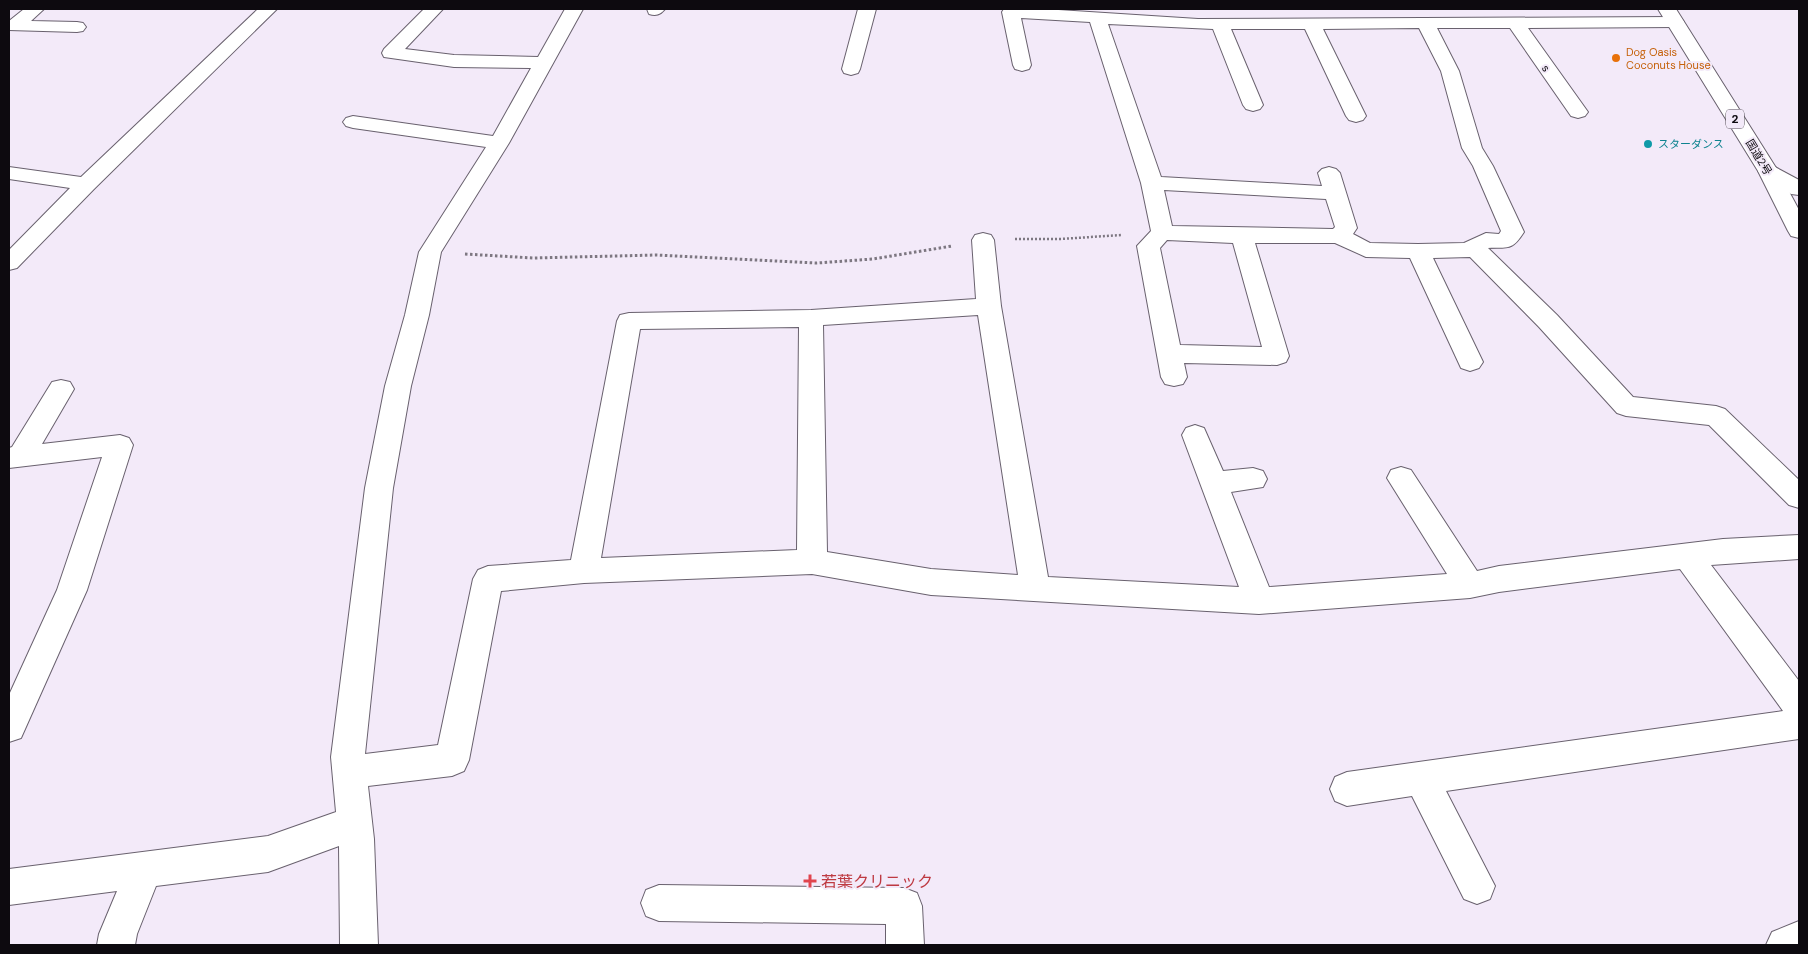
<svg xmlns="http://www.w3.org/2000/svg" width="1808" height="954" viewBox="0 0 1808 954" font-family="'DM Sans','Noto Sans JP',sans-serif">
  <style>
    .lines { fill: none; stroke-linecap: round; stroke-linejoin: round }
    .minor-casing { stroke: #69616e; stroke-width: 2 }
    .highway-casing { stroke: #69616e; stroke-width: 2 }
    .path-far1 { stroke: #7d7781; stroke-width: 2.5; stroke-dasharray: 2 2; stroke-linecap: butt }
    .path { stroke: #7d7781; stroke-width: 3; stroke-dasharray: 2.5 2.5; stroke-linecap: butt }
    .minor { fill: #fff; fill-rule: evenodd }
    .highway { fill: #fff; fill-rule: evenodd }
    .food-dot { fill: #e8710a; stroke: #f3eaf9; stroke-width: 2 }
    .culture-dot { fill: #0f9aa8; stroke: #f3eaf9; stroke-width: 2 }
    .health-dot { fill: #e0444e; stroke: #f3eaf9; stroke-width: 2 }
    .labels { text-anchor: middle; stroke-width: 4; stroke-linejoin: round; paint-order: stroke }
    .far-food-label { font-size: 11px; fill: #c56008; stroke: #f3eaf9; text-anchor: start }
    .far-street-label { font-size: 11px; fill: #0d0a0f; stroke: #f3eaf9 }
    .far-culture-label { font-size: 11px; fill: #0d838f; stroke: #f3eaf9; text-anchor: start }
    .shield { fill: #f3eaf9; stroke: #524d55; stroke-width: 1 }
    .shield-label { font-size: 12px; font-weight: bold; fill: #0d0a0f }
    .near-health-label { font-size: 16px; fill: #be3a42; stroke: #f3eaf9; text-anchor: start }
  </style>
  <rect width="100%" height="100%" fill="#f3eaf9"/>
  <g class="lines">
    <defs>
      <path id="minor" d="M24 9H44L31 21 77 22 83 23 86 27 83 31 77 32 9 30V21Z
        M258 9H277L94 189 17 268 9 270V250L70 188 9 179V167L81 177Z
        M424 9H443L405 49 454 55 538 57 565 9H583L509 143 441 252 429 315 411 386 393 488 365 754 438 745 473 579 478 570 488 566 571 560 617 321 620 315 629 313 811 310 976 299 972 240 975 235 983 233 991 235 994 240 1001 306 1048 577 1239 587 1182 435 1186 428 1195 425 1204 428 1223 471 1253 468 1263 471 1267 479 1263 487 1231 492 1269 587 1447 574 1387 478 1391 470 1401 467 1411 470 1477 571 1499 566 1723 539 1799 535V559L1711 565 1799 681V739L1446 791 1495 886 1490 899 1477 904 1464 899 1412 796 1347 806 1335 801 1330 789 1335 777 1347 772 1783 711 1680 569 1499 592 1470 598 1259 614 931 595 812 574 584 583 501 591 469 760 464 771 452 776 368 786 374 839 378 945H340L339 846 268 872 156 886 137 934 135 945H97L99 934 117 891 9 905V869L268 836 336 812 331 757 365 488 385 386 405 315 419 252 486 147 353 128 346 126 343 122 346 118 353 116 493 136 531 68 454 67 384 57 382 53 384 49ZM978 315 1018 575 931 569 827 552 823 325ZM799 327 797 550 601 558 640 329Z
        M647 9H665C660 15 656 16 649 14Z
        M858 9H876L860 69 858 73 851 75 844 73 842 69Z
        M1004 9H1043L1198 19 1675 17 1681 18 1684 22 1681 26 1675 27 1528 28 1588 112 1585 116 1578 118 1571 116 1510 28H1437L1459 71 1482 148 1493 166 1524 232C1512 251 1508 247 1488 248L1557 315 1633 397 1716 406 1725 409 1799 480V508L1789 505 1709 425 1626 416 1617 413 1539 327 1470 257 1433 258 1483 362 1479 368 1470 371 1461 368 1410 258 1366 257 1335 243H1255L1289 356 1286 362 1277 365 1184 363 1187 377 1183 384 1174 386 1165 384 1161 377 1137 246 1151 231 1141 183 1090 22 1021 18 1031 65 1029 69 1022 71 1015 69 1013 65 1002 12ZM1108 24 1213 29 1243 105 1246 109 1253 111 1260 109 1263 105 1231 29H1305L1346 116 1349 120 1356 122 1363 120 1366 116 1323 29 1419 28 1441 71 1462 148 1473 166 1501 231 1499 234 1486 233 1464 243 1418 244 1370 243 1353 234 1357 228 1340 173 1336 169 1329 167 1322 169 1318 173 1322 186 1161 177ZM1164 190 1326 199 1335 227 1333 229 1172 226ZM1167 240 1233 243 1262 347 1180 345 1160 248Z
        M1768 165 1775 167 1799 180V195L1791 194 1761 175 1758 171 1761 167Z
        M61 380 70 382 74 389 42 444 120 435 129 438 133 445 87 590 21 738 9 742V695L57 590 102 457 9 468V448L12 447 52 382Z
        M659 885 904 888 917 893 922 906 924 945H886V924L659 921 646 916 641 903 646 890Z
        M1799 921V945H1766L1772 932Z"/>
      <path id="highway" d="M1658 9H1676L1778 171 1799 210V238L1791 236 1788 231 1758 171Z"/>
    </defs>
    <use href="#minor" class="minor-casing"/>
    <use href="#highway" class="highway-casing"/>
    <path class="path-far1" d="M1015 239H1061L1121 235"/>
    <path class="path" d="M465 254 533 258 657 255 817 263 873 259 952 246"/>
    <use href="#minor" class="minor"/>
    <use href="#highway" class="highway"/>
  </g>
  <circle class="food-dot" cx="1616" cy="58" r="5"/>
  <circle class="culture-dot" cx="1648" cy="144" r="5"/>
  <path class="health-dot" d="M807.5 873.5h5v5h5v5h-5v5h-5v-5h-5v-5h5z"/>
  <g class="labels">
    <g class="far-food-label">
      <text x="1626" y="56">Dog Oasis<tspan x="1626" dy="13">Coconuts House</tspan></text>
    </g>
    <g class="far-street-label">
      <text transform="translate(1546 68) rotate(55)" y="4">s</text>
      <text transform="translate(1759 157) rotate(59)" y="4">国道2号</text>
    </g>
    <g class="far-culture-label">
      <text x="1658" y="148">スターダンス</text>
    </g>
    <rect class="shield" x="1726" y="109.5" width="18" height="19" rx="4"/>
    <g class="shield-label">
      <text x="1735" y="123">2</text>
    </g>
    <g class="near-health-label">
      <text x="821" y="887">若葉クリニック</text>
    </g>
  </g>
  <rect width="1808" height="954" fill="none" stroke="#0d0a0f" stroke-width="20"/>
</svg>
